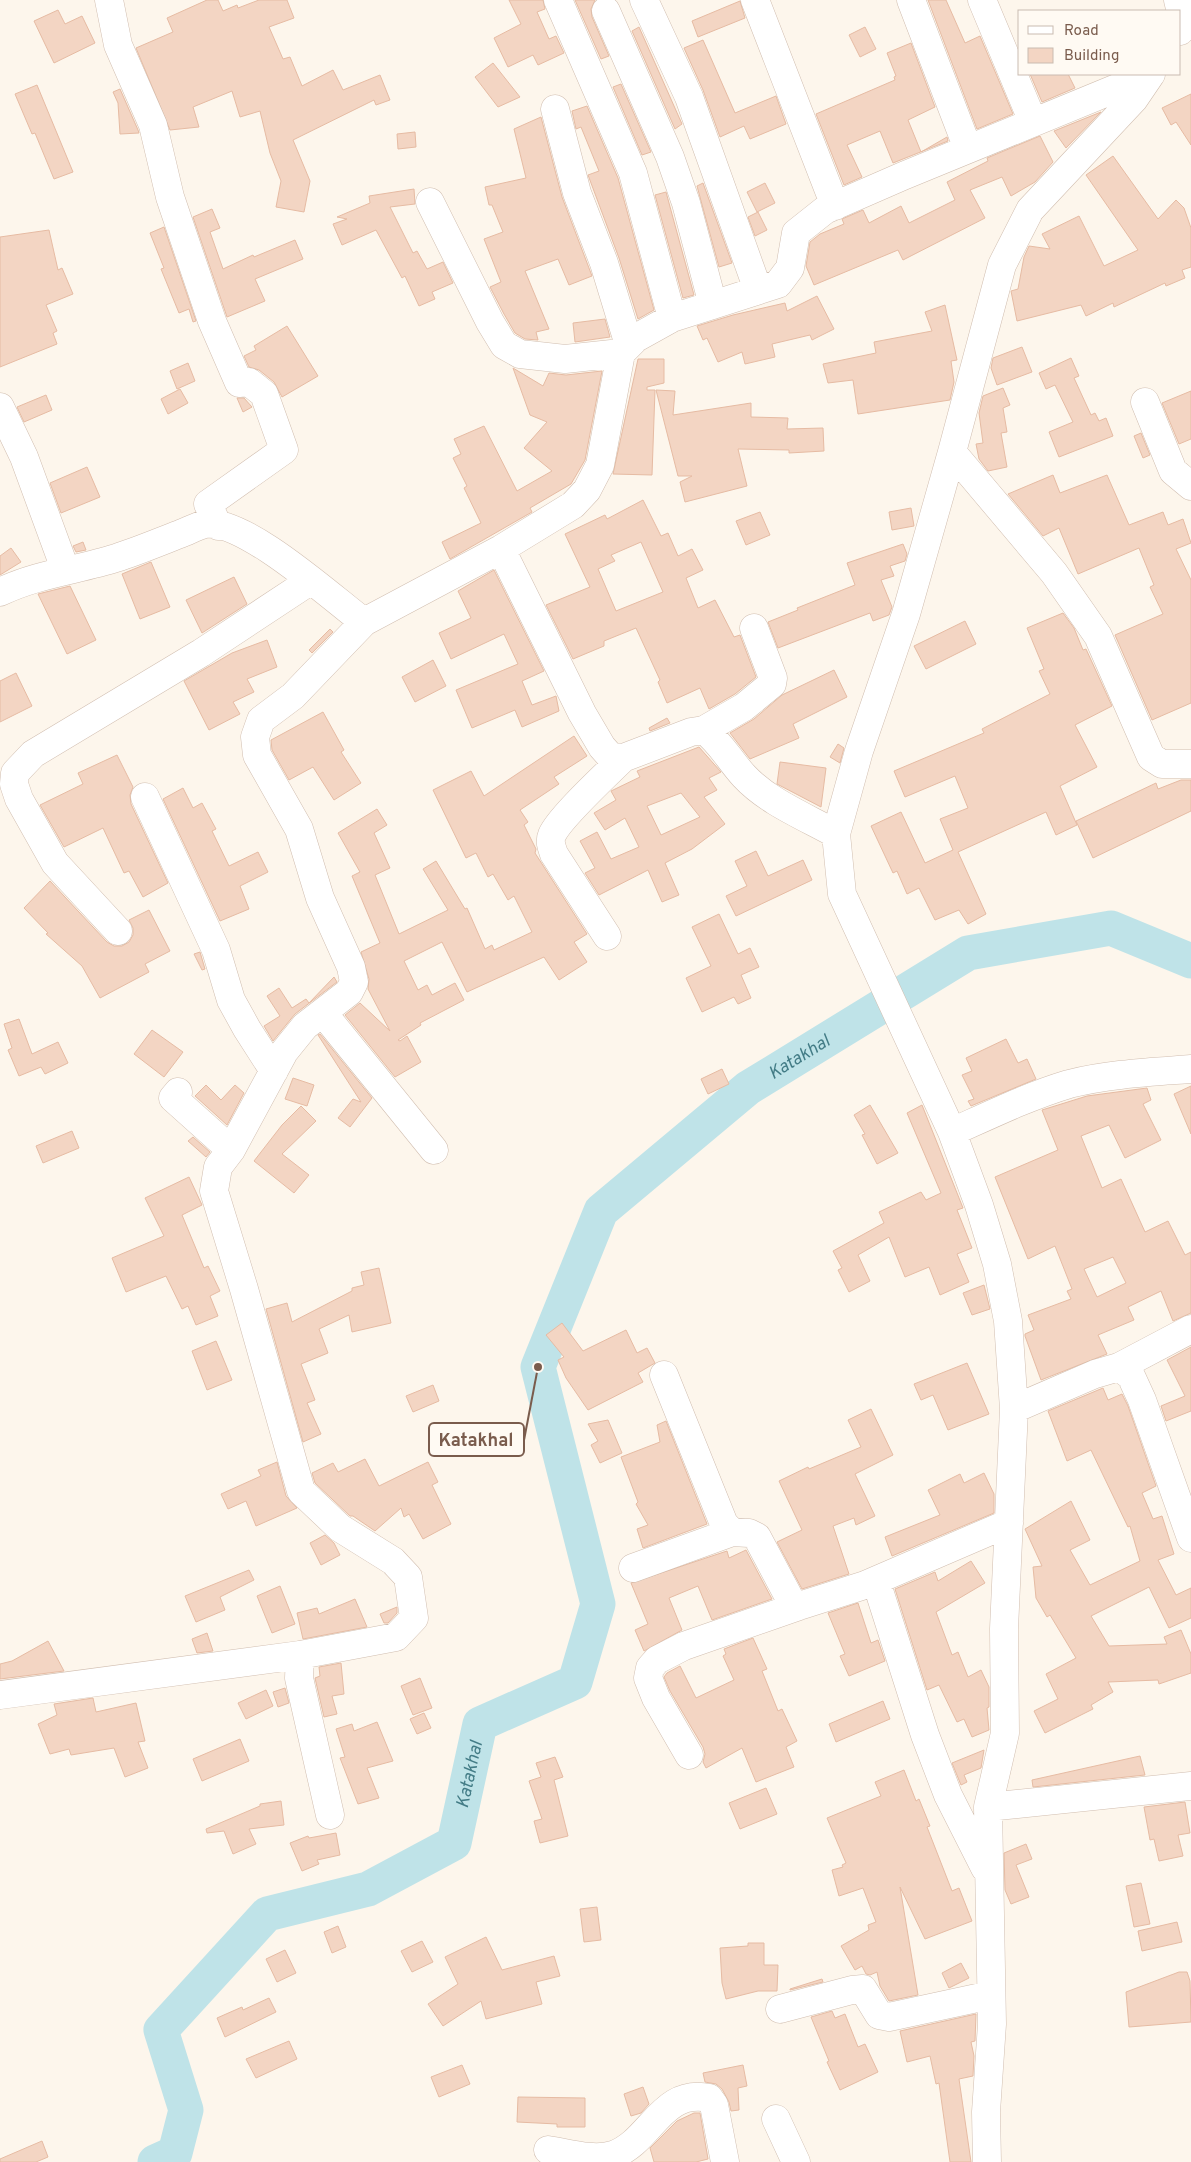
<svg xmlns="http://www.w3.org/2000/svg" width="1191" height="2162" viewBox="0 0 1191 2162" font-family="Overpass,sans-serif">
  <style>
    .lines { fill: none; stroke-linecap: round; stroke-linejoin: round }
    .river { stroke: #bfe3e8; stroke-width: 35 }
    .building { fill: #f3d5c3; stroke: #e6bba3; fill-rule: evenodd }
    .minor-casing { stroke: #d1beb0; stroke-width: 29 }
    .minor { stroke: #fff; stroke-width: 28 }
    .labels { text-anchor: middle; stroke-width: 4; stroke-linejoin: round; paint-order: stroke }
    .water-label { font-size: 18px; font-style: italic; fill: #437c86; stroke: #fffaf3 }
    .leader { fill: none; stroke: #7a5c4d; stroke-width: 2 }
    .callout-dot { fill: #7a5c4d; stroke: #fffaf3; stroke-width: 2 }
    .callout { fill: #fffaf3; stroke: #7a5c4d; stroke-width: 2 }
    .callout-label { font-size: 18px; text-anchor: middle; font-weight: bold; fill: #7a5c4d }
  </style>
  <rect width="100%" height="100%" fill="#fdf6ec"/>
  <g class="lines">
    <path class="river" id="s1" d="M155 2162 175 2153 186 2110 161 2030 267 1914 368 1889 454 1843 480 1724 575 1682 598 1604 538 1367 601 1211 748 1088 968 953 1111 928 1191 961"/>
  </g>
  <path class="building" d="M207 0H218L223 11 237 5 238 8 259 0H287L294 18 269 27 283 59 290 57 302 86 333 70 343 90 380 75 390 100 376 105 374 100 293 140 310 181 304 212 276 207 281 181 270 153 260 111 240 117 232 91 193 107 199 127 170 130 136 48 173 32 167 18Z
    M509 0H543L545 9 537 12 549 39 556 36 564 53 538 65 533 55 508 67 494 38 521 24Z
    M575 0H595L591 9 592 17 609 56 601 59Z
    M928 0H946L965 43 980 36 1013 114 977 129Z
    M740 1 745 18 698 37 692 21Z
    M58 10 65 24 82 16 95 43 54 63 34 21Z
    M639 27 682 124 675 129 632 31Z
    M865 27 876 49 860 57 849 35Z
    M703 40 735 113 776 96 786 124 750 139 744 126 720 137 703 90 684 48Z
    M911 43 935 107 908 120 921 152 947 137 948 141 893 163 880 131 847 145 862 177 844 185 816 114 895 80 894 77 896 76 887 53Z
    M493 63 520 97 498 107 475 77Z
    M1030 74H1068L1075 88 1042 102Z
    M621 84 651 152 642 155 613 87Z
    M37 85 73 172 54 179 35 133 32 134 15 94Z
    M120 89 138 130 139 133 120 134 118 103 113 92Z
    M1191 94V145L1176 122 1171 125 1162 108Z
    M587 106 618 178 654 310 638 319 619 258 588 175 599 171 581 127 576 129 572 111Z
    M1101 112 1066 148 1054 131Z
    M541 117 562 197 592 276 569 285 558 259 525 271 549 329 536 332 538 340 525 339 515 333 504 314 490 287 501 282 484 239 503 232 492 205H489L485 187 526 178 514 129Z
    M415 132 416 147 398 149 397 134Z
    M1040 136 1053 162 1035 182 1011 196 1002 177 970 190 985 218 903 260 898 250 814 285 806 266 810 242 820 234 844 224 842 219 863 210 869 223 901 206 909 223 955 200 947 182 988 161 987 158Z
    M1113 156 1158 219 1176 200 1184 208 1191 228V267L1182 270 1185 278 1166 286 1165 283 1114 307 1113 303 1086 316 1081 305 1017 321 1011 291 1018 289 1024 257 1029 246 1050 249 1042 234 1079 216 1104 266 1138 250 1086 175Z
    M703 183 732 263 719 267 697 186Z
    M765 183 775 203 757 212 747 192Z
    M414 189 415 204 390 207 413 253 417 251 427 269 443 262 453 283 432 292 435 299 419 306 405 276 402 278 376 230 342 245 333 224 347 219 337 217 370 203 369 196Z
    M666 192 694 295 683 298 655 195Z
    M212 209 220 228 210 232 223 269 253 255 254 257 295 240 303 259 255 279 265 301 227 317 193 217Z
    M758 212 767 230 755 236 748 217Z
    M164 227 196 321 193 322 189 309 179 313 161 269 164 268 150 233Z
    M49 230 58 270 62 268 73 294 46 305 57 331 53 333 57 344 0 367V237Z
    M817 296 834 329 812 340 810 335 772 344 775 357 745 364 742 352 718 362 707 338 703 340 697 326 733 315 785 303 787 311Z
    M945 305 957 360 951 361 954 382 950 400 858 414 853 380 828 383 823 364 876 353 874 342 932 331 925 312Z
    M605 319 610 337 575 342 573 323Z
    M287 326 318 376 282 397 274 382 259 370 249 367 244 356 256 350 254 346Z
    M1022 347 1032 372 997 385 991 368 993 358Z
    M1071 358 1079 376 1074 378 1091 415 1095 413 1099 421 1106 418 1113 436 1059 457 1049 432 1073 422 1055 385 1046 389 1039 373Z
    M638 359H664V383L647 387V390H655L652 475 613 474Z
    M188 363 195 381 177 389 170 371Z
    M513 368 543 386 549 373 566 375 602 371 585 460 571 484 530 508 532 512 450 559 442 542 481 523 464 488 467 486 453 458 461 454 454 439 484 426 517 491 552 471 524 448 547 422 530 415Z
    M1003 388 1010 405 1003 408 1007 432 1001 433 1007 467 988 471 979 459 976 444 983 443 979 413 983 396Z
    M180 389 188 403 168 414 161 399Z
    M656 390 675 391 673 415 751 403V417L788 418 787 429 823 428 824 451 789 453V450L738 449 747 486 685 502 680 482 692 476H678Z
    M1191 391V439L1179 444 1162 403Z
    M46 395 52 410 24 422 17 407Z
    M237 398H244L252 407 243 412Z
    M1141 433 1150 455 1143 458 1134 436Z
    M87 467 100 497 61 513 50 483Z
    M1053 475 1060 493 1107 475 1129 525 1163 512 1168 525 1183 519 1191 543 1176 549 1191 580V703L1152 720 1115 635 1163 614 1150 587 1154 585 1139 548 1078 574 1059 528 1043 536 1008 494Z
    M643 500 661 536 668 533 678 556 692 549 703 570 686 578 698 608 715 600 734 637 740 635 756 677 735 694 709 709 700 688 667 703 658 682 660 680 636 628 604 641V646L573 659 546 605 590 587 565 534 605 515 607 519ZM641 542 663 592 616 611 598 569 615 561 611 555Z
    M911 508 914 526 892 530 889 512Z
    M760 512 770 535 746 545 736 521Z
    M83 542 86 550 76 552 73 546Z
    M903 544 907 554 905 561 890 566 894 576 881 580 892 607 889 615 873 621 870 613 778 648 768 622 798 610 797 608 855 585 847 563Z
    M11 548 21 562 0 575V556Z
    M151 562 170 607 140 619 122 574Z
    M494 570 544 671 522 681 532 705 556 696 559 711 522 727 515 710 472 728 456 690 518 664 504 634 451 659 439 633 471 618 458 591Z
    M234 577 247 604 202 633 186 600Z
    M70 586 96 640 67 654 38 594Z
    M1063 613 1074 628 1083 650 1086 649 1112 706 1075 725 1097 767 1060 786 1077 825 1056 835 1046 812 958 852 986 914 968 924 959 910 935 920 919 888 907 894 897 871 893 873 871 826 901 812 925 863 953 850 940 819 968 808 955 776 905 797 894 771 984 733 982 729 1050 694 1039 671 1044 669 1027 628Z
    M965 621 976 644 926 669 914 646Z
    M330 629 333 632 312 653 309 650Z
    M267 640 277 667 247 679 254 692 233 702 240 714 209 730 184 681 232 653Z
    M433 660 446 686 415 702 402 677Z
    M834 670 847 697 793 724 799 738 750 759 730 733 754 719 782 695Z
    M16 673 32 706 0 722V681Z
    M323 712 344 750 341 752 361 783 334 800 313 767 289 780 272 750 271 740Z
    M667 718 670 723 650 731 649 728Z
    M574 736 587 756 554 777 559 784 520 810 528 822 524 825 536 849 535 853 587 934 574 942 587 962 559 980 544 957 467 992 442 942 404 961 418 990 427 985 432 995 455 983 464 1000 420 1023 421 1025 398 1040 400 1041 407 1036 421 1062 395 1077 345 1015 360 1003 390 1031 368 989 369 979 361 952 380 943 352 876 360 872 338 833 377 809 387 825 374 833 390 868 375 875 399 934 448 910 423 869 436 861 465 909 467 908 485 949 492 945 494 950 532 932 514 896 508 900 493 874 488 877 476 853 466 858 433 790 471 771 484 796Z
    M838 744 844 748 840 763 830 757Z
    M699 747 721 772 709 778 717 790 704 797 725 824 692 849 665 863 679 895 662 902 648 870 599 895 585 873 595 868 580 841 597 832 611 859 639 847 625 818 605 830 594 813 616 800 611 791 640 777 637 771ZM681 793 700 817 661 835 647 806Z
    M117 755 133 787 130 795 131 804 168 883 143 897 129 871 124 873 103 828 64 847 40 805 83 784 78 773Z
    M780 762 826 768 821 807 777 784Z
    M1181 780H1191V811L1093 858 1076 821 1156 783 1158 789Z
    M183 788 193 808 202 803 216 829 212 831 229 866 258 852 268 872 240 886 249 909 220 921 163 799Z
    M756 851 768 876 803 860 812 880 736 916 726 896 747 886 735 861Z
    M50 881 107 942 114 946H122L129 942 133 935V928L129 920 149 910 170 951 145 964 149 972 100 998 82 966 46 934 48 933 24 908Z
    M719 914 738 954 750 948 759 967 741 975 751 998 738 1004 734 997 702 1012 686 978 711 966 692 927Z
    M200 952 205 969 202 970 194 954Z
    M334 977 337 982 295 1014 273 1041 264 1026 280 1016 267 996 279 988 292 1008 306 999 309 1003Z
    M19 1019 32 1054 58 1042 68 1063 45 1074 41 1067 19 1076 8 1050 12 1048 4 1024Z
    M152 1030 183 1052 164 1077 134 1054Z
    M320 1034 372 1098 350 1127 338 1118 353 1099 361 1102 318 1035Z
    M1006 1039 1018 1063 1027 1059 1036 1079 971 1106 968 1101 974 1099 962 1075 972 1071 966 1058Z
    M722 1069 729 1084 708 1094 701 1079Z
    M293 1078 314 1085 307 1106 285 1099Z
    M206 1085 221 1100 235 1085 244 1093 227 1125 195 1096Z
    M1191 1086V1134L1174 1094Z
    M1147 1088 1151 1100 1143 1104 1161 1140 1125 1158 1109 1125 1081 1136 1102 1188 1121 1179 1145 1232 1168 1221 1185 1255 1191 1252V1313L1173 1321 1161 1291 1128 1307 1134 1320 1098 1335 1107 1354 1041 1380 1025 1336V1334L1034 1330 1028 1315 1071 1299 1067 1291 1072 1289 1055 1246 1028 1259 995 1177 1058 1150 1042 1110 1087 1096ZM1113 1257 1126 1283 1097 1297 1084 1269Z
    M870 1105 898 1153 877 1164 862 1135 865 1134 854 1115Z
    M922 1105 963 1208 957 1210 972 1248 957 1254 969 1282 940 1295 929 1267 905 1277 889 1237 858 1255 870 1281 849 1292 838 1270 842 1268 833 1251 884 1223 879 1212 921 1192 926 1200 941 1193 907 1113Z
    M301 1106 316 1121 282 1154 309 1175 294 1193 254 1161 282 1125Z
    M72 1131 79 1148 43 1163 36 1146Z
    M193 1137 210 1152 206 1157 188 1141Z
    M189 1177 202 1205 182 1215 204 1268 208 1266 220 1291 210 1296 218 1316 196 1325 188 1306 182 1309 166 1276 126 1292 112 1258 164 1236 145 1198Z
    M379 1268 391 1323 352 1332 349 1315 319 1329 328 1353 301 1364 315 1400 307 1403 321 1434 303 1442 266 1309 287 1303 292 1322 352 1291V1288L364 1285 361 1272Z
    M984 1285 990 1309 972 1315 963 1293Z
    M562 1323 583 1351 626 1330 637 1353 647 1348 655 1363 638 1373 643 1382 588 1410 566 1378 558 1360 564 1357 546 1335Z
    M216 1341 232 1380 207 1390 192 1351Z
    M1191 1347V1411L1166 1421 1161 1406 1185 1396 1167 1360Z
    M967 1363 989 1414 948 1430 933 1395 921 1400 914 1384Z
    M433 1385 439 1401 413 1412 406 1396Z
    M1103 1388 1108 1400 1122 1394 1128 1406 1156 1486 1142 1493 1153 1519 1162 1516 1174 1554 1158 1560 1176 1595 1191 1588V1618L1169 1628 1149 1587 1091 1616 1109 1646 1167 1644 1164 1637 1181 1630 1191 1654V1673L1159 1684 1158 1680 1108 1682 1113 1692 1091 1705 1093 1709 1045 1733 1034 1711 1058 1699 1046 1674 1076 1658 1050 1615 1047 1617 1036 1598 1033 1567 1042 1566 1025 1529 1071 1501 1090 1540 1070 1550 1090 1585 1140 1561 1130 1526 1128 1527 1091 1450 1067 1461 1048 1411Z
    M871 1409 893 1455 855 1474 875 1516 856 1525 854 1518 833 1526 849 1574 802 1589 777 1542 802 1530 779 1481 808 1467 809 1469 861 1447 848 1420Z
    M608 1420 622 1453 600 1463 591 1445 598 1441 588 1424Z
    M666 1421 707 1524 643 1548 637 1529 648 1525 636 1504 638 1502 621 1457 660 1442 657 1425Z
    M365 1459 379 1486 428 1462 438 1482 432 1485 451 1524 423 1539 409 1514 404 1517 401 1508 375 1531 353 1516H350L315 1483 312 1473 333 1463 338 1472Z
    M277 1462 286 1496 297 1508 256 1526 246 1501 228 1509 221 1494 261 1476 258 1470Z
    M984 1473 994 1494V1513L892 1556 885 1537 940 1515 928 1490 960 1474 964 1483Z
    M325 1535 334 1543 340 1555 321 1565 310 1543Z
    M746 1550 772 1599 712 1620 698 1586 669 1598 682 1630 644 1651 635 1630 648 1624 631 1583 727 1551 729 1558Z
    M971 1561 985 1583 936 1612 952 1655 958 1652 968 1677 981 1670 989 1687V1707L987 1708 989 1730 972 1737 964 1719 957 1722 939 1685 927 1690 895 1589 935 1572 938 1581Z
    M249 1570 254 1580 220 1597 225 1610 196 1622 185 1596Z
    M280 1586 295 1624 272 1633 257 1596Z
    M355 1599 367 1627 303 1639 297 1613 317 1608 319 1614Z
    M858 1603 871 1643 878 1640 885 1661 849 1676 840 1656 845 1654 828 1613Z
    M397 1607V1613L388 1623H384L380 1614Z
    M207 1633 213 1651 197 1653 192 1639Z
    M753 1638 767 1669 762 1671 778 1711 782 1709 797 1741 786 1747 794 1767 756 1782 742 1748 706 1768 703 1762 705 1754 703 1747 670 1691 664 1677 667 1673 680 1666 696 1698 734 1680 723 1656 726 1654 724 1649Z
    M48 1641 64 1671 0 1679V1664L12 1661Z
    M341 1663 344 1694 332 1696 337 1714 324 1717 315 1678 320 1676 319 1667Z
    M420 1678 432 1708 413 1715 401 1686Z
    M285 1688 289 1703 278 1707 273 1692Z
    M266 1690 273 1706 246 1719 238 1703Z
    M93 1698 96 1712 136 1703 145 1741 138 1742 148 1768 125 1777 114 1748 71 1755 69 1749 50 1754 38 1724 57 1715 54 1704Z
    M883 1701 890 1719 836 1742 829 1724Z
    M424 1713 431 1728 417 1734 410 1719Z
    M377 1722 393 1761 367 1768 379 1798 358 1804 340 1758 345 1757 336 1729 352 1724 354 1731Z
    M240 1739 249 1761 202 1781 193 1759Z
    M984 1750 981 1768 964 1775 967 1782 961 1785 952 1763Z
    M1140 1756 1145 1775 1033 1787 1032 1780Z
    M555 1757 563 1777 554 1780 568 1836 540 1843 534 1821 542 1819 529 1781 541 1777 536 1763Z
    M904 1770 916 1801 919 1799 930 1826 927 1827 952 1891 959 1888 972 1921 925 1939 900 1887 918 1995 889 2001 880 1986 877 1972 870 1975 866 1974 862 1966 855 1970 841 1946 869 1930 868 1925 876 1922 863 1888 839 1896 832 1870 843 1867 842 1865 846 1863 827 1818 881 1796 875 1782Z
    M766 1788 777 1814 740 1829 729 1803Z
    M281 1801 284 1825 249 1829 256 1844 233 1854 224 1831 207 1833 206 1829 260 1806V1804Z
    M1185 1802 1190 1833 1178 1835 1183 1856 1159 1861 1154 1839 1150 1840 1144 1807Z
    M336 1833 340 1855 317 1860 319 1864 302 1871 290 1843 308 1836 309 1838Z
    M1026 1844 1032 1859 1016 1865 1029 1897 1011 1904 1005 1890 1004 1853Z
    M1141 1883 1150 1924 1134 1927 1126 1886Z
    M597 1907 601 1940 584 1942 580 1909Z
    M1177 1922 1182 1942 1142 1951 1138 1931Z
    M338 1926 346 1947 332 1953 324 1932Z
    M486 1937 502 1970 554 1956 560 1976 536 1982 542 2004 486 2019 481 2001 443 2026 428 2004 458 1984 445 1957Z
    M422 1941 433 1962 412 1972 401 1951Z
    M748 1943H764V1965H778L777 1991H758L726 1999 722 1983 720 1948 748 1946Z
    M285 1950 296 1973 277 1982 266 1959Z
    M961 1963 969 1978 949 1988 942 1973Z
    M1179 1972H1187L1190 1981 1191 2022 1129 2027 1126 1992Z
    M822 1979 823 1982 790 1990V1989Z
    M269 1998 276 2012 225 2037 217 2018 242 2007 243 2010Z
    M832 2011 835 2018 845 2014 858 2047 865 2044 878 2072 840 2090 827 2062 829 2061 811 2017Z
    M976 2014 975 2041 971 2042 974 2056 973 2076 959 2079 971 2162H950L939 2083 936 2084 930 2056 907 2062 900 2031Z
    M289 2041 297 2059 256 2078 246 2059Z
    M462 2065 470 2084 439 2097 431 2077Z
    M743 2065 747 2086 738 2088 739 2110 731 2111 729 2102 722 2089 716 2084 705 2082 703 2073Z
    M643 2087 649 2104 641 2113 631 2116 624 2094Z
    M518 2097 585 2098V2127H557V2124L517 2122Z
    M694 2113H700L708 2159 696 2162H654L650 2148 677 2121Z
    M42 2141 48 2157 36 2162H0V2159Z"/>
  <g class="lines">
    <defs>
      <path id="minor" d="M109 0 118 45 153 125 170 197 212 321 239 383 249 382 264 394 284 450 208 504 218 526
        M558 0 633 173 672 318
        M644 0 689 97 758 290
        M755 0 835 206
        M911 0 968 149
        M982 0 1033 122
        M1178 0 1184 25 1180 31
        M606 11 670 157 686 203 713 305
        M555 109 577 193 604 263 629 345
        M430 202 490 322 504 345 520 354 565 359 621 353
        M1145 402 1173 471 1191 486
        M0 407 24 457 65 569
        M952 452 1054 573 1098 636 1151 757 1162 764H1191
        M501 549 582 713 602 747 610 756 623 758 691 732 704 730C721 743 730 761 744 776 768 802 806 817 836 834
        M0 592C37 574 78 570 116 558 138 551 159 542 180 534 188 531 197 526 205 524 244 518 332 598 364 622
        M704 730 744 707 772 684 773 678 754 628
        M145 797 216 950 231 1000 247 1029 274 1071
        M118 931 55 863 19 799 14 784 15 773 33 754 201 653 310 581
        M607 936 554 854C552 848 549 842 552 835 559 818 607 774 623 758
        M323 1013 434 1150
        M178 1092 173 1098 231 1150
        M952 1132C990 1115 1029 1096 1069 1084 1108 1074 1151 1072 1191 1069
        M1119 1367 1191 1329
        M664 1375 724 1524 732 1532 749 1533 757 1537 791 1601 799 1606 865 1585 1009 1523
        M1014 1409 1095 1374 1119 1367 1131 1376 1142 1400 1191 1538
        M633 1568 732 1532
        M876 1581 925 1735 948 1795 985 1868
        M300 1655 299 1678 330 1815
        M0 1695 300 1655 396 1637 414 1618 408 1577 393 1561 340 1528 301 1491 244 1289 214 1191 218 1167 231 1150 284 1052 305 1026 349 992 354 982 351 967 320 898 299 829 257 755 255 737 261 720 293 696 364 622 501 549 573 505 587 490 600 465 621 353 636 338 672 318 778 284 790 268 796 233 825 210 903 176 1151 74
        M689 1755 656 1698 648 1678 650 1668 657 1660 684 1646 799 1606
        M988 1807 1191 1786
        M780 2009 852 1990 863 1989 879 2015 889 2017 991 1995
        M776 2119 796 2162
        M548 2150C568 2153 593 2161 613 2155 651 2142 661 2088 709 2098L714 2105 725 2162
        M987 2162 986 2112 992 2024 988 1807 1005 1733 1004 1629 1014 1409 1008 1321 997 1264 979 1205 952 1132 842 894 836 834 859 751 906 614 952 452 1002 265 1030 210 1134 99 1151 74"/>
    </defs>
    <use href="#minor" class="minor-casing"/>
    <use href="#minor" class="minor"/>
  </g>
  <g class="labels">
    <g class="water-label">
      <text dy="6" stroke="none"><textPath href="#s1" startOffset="1480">Katakhal</textPath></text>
      <text dy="6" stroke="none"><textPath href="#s1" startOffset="579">Katakhal</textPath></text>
    </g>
  </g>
  <path class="leader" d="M538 1367L524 1440"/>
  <circle class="callout-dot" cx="538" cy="1367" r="5"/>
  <rect class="callout" x="429" y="1423" width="95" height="33" rx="5"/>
  <g class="callout-label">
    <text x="476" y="1446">Katakhal</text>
  </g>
  <rect x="1018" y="10" width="162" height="65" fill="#fffaf3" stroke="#cabbb1"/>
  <rect x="1028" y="26" width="25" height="8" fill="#ffffff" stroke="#cabbb1"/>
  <text x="1064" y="35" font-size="15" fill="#7a5c4d">Road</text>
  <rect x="1028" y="48" width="25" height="15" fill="#f3d5c3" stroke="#cabbb1"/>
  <text x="1064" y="60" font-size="15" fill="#7a5c4d">Building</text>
</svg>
